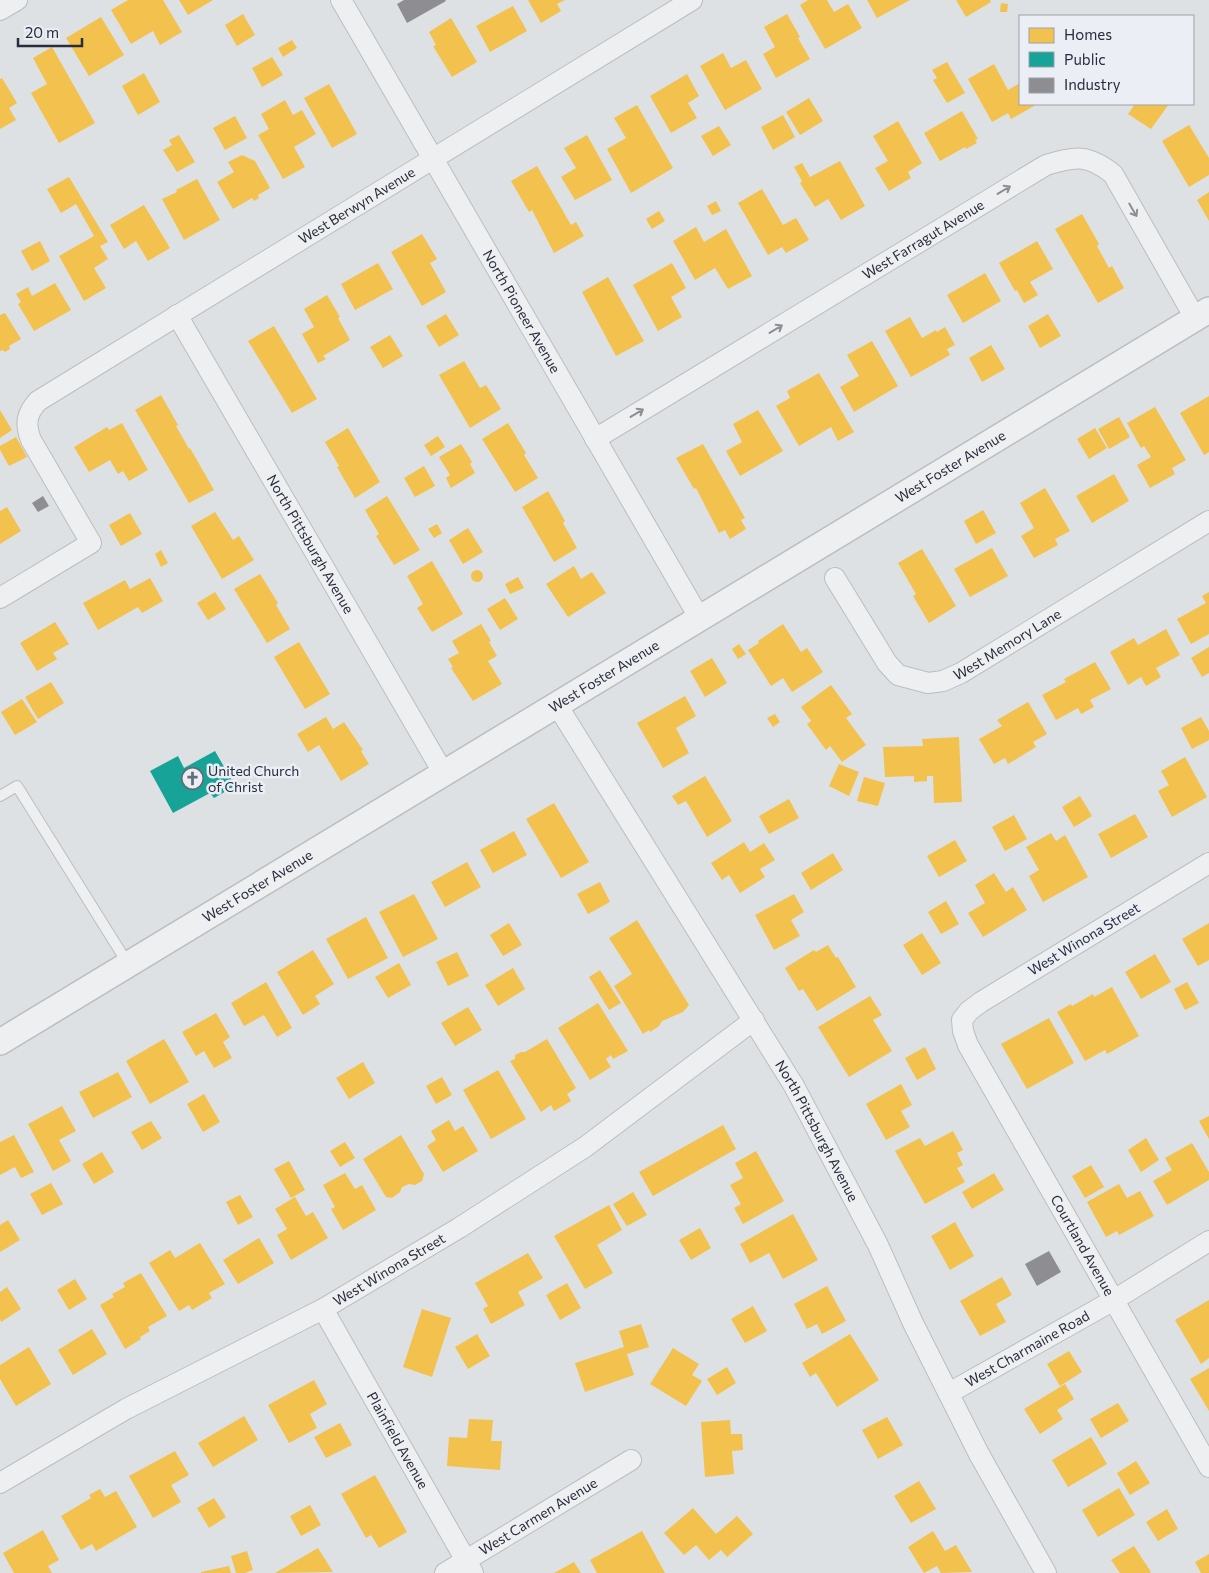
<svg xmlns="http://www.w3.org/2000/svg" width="1209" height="1573" viewBox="0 0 1209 1573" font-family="Commissioner,sans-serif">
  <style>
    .homes { fill: #f2c14e }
    .public { fill: #17a398 }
    .industry { fill: #8d8d92 }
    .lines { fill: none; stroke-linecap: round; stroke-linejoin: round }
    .service-casing { stroke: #bbbdc0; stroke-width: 12 }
    .minor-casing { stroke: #bbbdc0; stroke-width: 22 }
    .tertiary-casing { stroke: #bbbdc0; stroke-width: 28 }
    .service { stroke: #eeeff1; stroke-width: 10 }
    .minor { stroke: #eeeff1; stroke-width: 20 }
    .tertiary { stroke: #eeeff1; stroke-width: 25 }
    .oneway { stroke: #8a8e96 }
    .labels { text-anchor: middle; stroke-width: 5; stroke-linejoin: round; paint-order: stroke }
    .street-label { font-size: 14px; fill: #262d3c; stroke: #ebeef4 }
    .poi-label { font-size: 14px; fill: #262d3c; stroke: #ebeef4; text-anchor: start }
  </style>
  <rect width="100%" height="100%" fill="#dee1e4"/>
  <path class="homes" d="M128 0H163L182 32 160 45 153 31 131 44 111 10Z
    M179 0H213L188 15Z
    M528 0H565L557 4 561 11 541 23Z
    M808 0H827L834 12 848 4 862 28 825 49 800 5Z
    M867 0H910L877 18Z
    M956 0H990L991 2 966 17Z
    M1001 3 1008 4 1007 12H1000Z
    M513 6 527 31 490 52 476 26Z
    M243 14 255 35 237 46 225 25Z
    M787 14 800 37 798 38 810 59 776 78 763 54 775 47 764 27Z
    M101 17 124 55 89 76 66 38Z
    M451 18 477 62 452 77 433 46 436 45 429 32Z
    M292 40 297 48 283 57 278 48Z
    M52 47 95 123 59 143 31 93 47 84 33 58Z
    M723 53 731 68 746 60 762 89 725 110 700 66Z
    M272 57 283 75 262 87 252 68Z
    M947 62 965 93 947 103 933 80 937 78 932 70Z
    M994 64 1008 90 1020 83V104H1033L1034 106 1011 119 1008 113 992 122 968 79Z
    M144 73 160 102 138 115 122 86Z
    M687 74 699 96 688 103 697 118 671 133 650 96Z
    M2 78 17 103 9 108 16 120 0 129V79Z
    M329 84 357 134 332 148 304 98Z
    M809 98 823 121 800 135 786 112Z
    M285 100 293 115 302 110 316 134 294 147 305 167 283 179 258 135 269 129 261 114Z
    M1135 104H1169L1151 129 1128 114Z
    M637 105 673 168 631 193 607 149 626 138 614 118Z
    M962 111 978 139 975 140 977 143 966 149 965 147 940 161 924 133Z
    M783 115 795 137 773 150 761 127Z
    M235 116 247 138 225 150 213 128Z
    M898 121 922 163 908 172 911 178 889 191 875 168 888 161 873 136Z
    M1189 125 1209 158V175L1189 187 1162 141Z
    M719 126 731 145 713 156 701 136Z
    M179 135 195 162 177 172 163 150 172 145 169 140Z
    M587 135 612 180 575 200 561 177 576 168 564 148Z
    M242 155 255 161 270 188 258 195 259 198 254 201 252 198 233 209 217 182 234 172 228 162Z
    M840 161 865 206 841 220 828 199 815 207 800 183 802 181 794 167 802 163 810 177Z
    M537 166 571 225 576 222 584 236 554 253 532 210 529 212 511 181Z
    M69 177 108 242 100 246 108 259 94 268 106 288 84 301 59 256 94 236 76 204 61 213 47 189Z
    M197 179 220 220 184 240 162 199 177 192 176 190Z
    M762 189 783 225 796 218 809 240 786 253 782 247 768 255 738 203Z
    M1209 192V221L1197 200Z
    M716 201 721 211 712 215 707 206Z
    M144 205 170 248 148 261 136 241 124 249 110 225Z
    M659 211 665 221 652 229 646 219Z
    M1082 214 1099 244 1097 246 1109 268 1112 266 1124 288 1098 303 1055 229Z
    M696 227 704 242 726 229 752 276 728 289 715 268 695 280 673 241Z
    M422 234 437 259 430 263 446 292 422 306 391 252Z
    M40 241 50 261 32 271 21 251Z
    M1037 241 1053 269 1030 282 1038 295 1024 303 1017 290 1015 291 999 263Z
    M378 263 393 289 355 310 341 284Z
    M672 263 686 288 671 297 682 317 658 331 633 285Z
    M985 273 1001 301 963 323 947 295Z
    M608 277 644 341 616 356 582 292Z
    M55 283 71 310 34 331 18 304 21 302 16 294 28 287 32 296Z
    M327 295 340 317 338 318 350 340 323 356 326 359 318 363 302 334 314 327 304 309Z
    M5 313 21 339 9 346 10 349 5 352 3 350 0 351V315Z
    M446 314 459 335 439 347 426 326Z
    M1048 314 1061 336 1040 348 1028 326Z
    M910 317 922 338 936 330 937 332 945 327 955 345 947 349 950 355 911 377 885 331Z
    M274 326 317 399 292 413 248 341Z
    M390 335 403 356 383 368 370 347Z
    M872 341 898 386 854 412 840 387 859 376 847 355Z
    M991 345 1005 369 982 382 969 358Z
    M464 361 480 388 486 385 501 409 470 428 439 375Z
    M819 373 854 432 838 441 831 427 799 446 776 406 790 398 787 391Z
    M161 395 178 425 176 426 189 449 190 448 214 490 189 503 135 410Z
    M1209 396V452L1204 455 1180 413Z
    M1155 407 1186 460 1172 468 1175 474 1150 488 1137 465 1151 457 1144 446 1141 448 1127 423Z
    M0 410 12 430 0 438Z
    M758 410 783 451 740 476 726 451 742 442 733 424Z
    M1119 417 1130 437 1109 449 1098 429Z
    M122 423 148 470 129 481 123 471 118 474 110 460 89 472 74 447 107 427 109 430Z
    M508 423 526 453 524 455 538 478 515 492 482 439Z
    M348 428 380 482 355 498 337 467 339 466 325 442Z
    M1095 428 1107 448 1089 459 1077 439Z
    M438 436 445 447 431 456 424 445Z
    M16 437 27 457 9 466 0 450V446Z
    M461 444 472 462 470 464 475 473 451 488 446 478 450 475 439 457Z
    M703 444 745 518 741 520 746 529 730 539 725 530 719 533 696 488 694 489 676 458Z
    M424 466 435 486 415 497 404 478Z
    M1114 474 1129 501 1092 523 1076 496Z
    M1045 488 1070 531 1055 539 1058 545 1034 558 1021 536 1034 528 1020 503Z
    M548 491 565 521 563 523 577 548 554 562 522 507Z
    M387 496 420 550 394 565 376 536 379 534 365 510Z
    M7 507 21 531 0 544V511Z
    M983 510 996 533 976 544 964 521Z
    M215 512 233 540 239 536 254 560 222 579 191 526Z
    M130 513 142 534 121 546 109 525Z
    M437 524 442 533 434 538 428 529Z
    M468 528 483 552 463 564 449 540Z
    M992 548 1008 576 970 597 954 569Z
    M922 549 956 606 929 623 913 596 916 594 898 563Z
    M161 550 168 563 161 567 155 554Z
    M432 561 463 614 432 632 417 608 423 604 407 576Z
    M574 566 581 579 592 572 606 593 568 617 546 584Z
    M471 576a6 6 0 1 1 12 0a6 6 0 1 1-12 0Z
    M260 574 278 603 276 605 290 629 267 643 234 589Z
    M518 577 524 588 510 594 505 584Z
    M150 578 163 601 142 613 138 607 98 630 83 603 125 580 130 589Z
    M215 592 226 609 208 620 197 603Z
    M1209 592V634L1191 644 1177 619 1206 603 1202 596Z
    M505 598 518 619 500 630 487 609Z
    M55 622 69 644 53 653 57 659 37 671 20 643Z
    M481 624 491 641 489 642 497 656 488 661 502 684 473 701 451 668 453 667 448 659 459 653 452 641Z
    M783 624 801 652 807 648 823 672 792 692 783 678 771 686 748 650 759 643 758 641Z
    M1166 629 1180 655 1156 668 1161 677 1146 686 1141 677 1128 685 1110 652 1134 638 1138 645Z
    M299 642 330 694 305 709 274 657Z
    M739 644 746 654 738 659 732 649Z
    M1209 647V673L1202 677 1191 658Z
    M712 658 727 683 705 697 690 671Z
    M1095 662 1111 689 1090 700 1094 707 1081 714 1078 708 1056 720 1042 695 1066 682 1064 679Z
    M51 682 64 703 38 719 25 697Z
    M831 685 852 714 846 718 866 745 842 762 830 746 826 750 807 724 811 721 801 707Z
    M685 696 696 716 676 728 689 753 663 768 637 723Z
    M22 699 37 722 15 735 1 712Z
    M1028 702 1047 734 1033 742 1036 747 1008 764 1005 758 994 764 979 739 1002 726 997 720Z
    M775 714 780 722 773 727 767 718Z
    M326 717 333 729 344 722 363 750 361 751 369 764 341 781 319 745 308 752 297 734Z
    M1201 717 1209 731V740L1192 749 1181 728Z
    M959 737 962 802 934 803 933 776H927V781L914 782V776L885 777 883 747 923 746 922 739Z
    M1185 757 1207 797 1172 817 1158 791 1169 785 1161 771Z
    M839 764 859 772 849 796 829 786Z
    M705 776 732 821 707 837 686 801 678 805 672 796Z
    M864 777 885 783 878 806 857 801Z
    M1080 796 1092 816 1074 827 1062 807Z
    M789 799 799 818 769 834 759 816Z
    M554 803 589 862 561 878 526 819Z
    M1135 814 1148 837 1111 858 1098 834Z
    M1014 815 1027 839 1005 851 992 827Z
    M514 831 527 855 493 873 480 850Z
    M1051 833 1056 841 1065 835 1088 877 1043 902 1029 876 1039 870 1026 847Z
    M955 840 967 861 939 877 927 856Z
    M744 842 750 852 764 843 775 860 760 869 765 877 740 893 729 875 722 880 711 863Z
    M833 853 843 870 811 890 801 873Z
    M467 862 481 887 445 907 431 882Z
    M994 873 1006 892 1013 887 1027 910 983 937 968 913 985 903 975 885Z
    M600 882 610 902 588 914 577 894Z
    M414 894 438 939 403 957 379 912Z
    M794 894 804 912 791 920 800 936 774 950 755 915Z
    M946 901 959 924 941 934 928 912Z
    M366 917 388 958 348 979 326 939Z
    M637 920 689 1005 683 1012 662 1021 659 1026 650 1032 649 1030 643 1034 614 986 632 974 609 938Z
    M509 923 522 945 503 956 490 935Z
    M1209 923V960L1198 966 1182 939Z
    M922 933 941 963 922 975 903 945Z
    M828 945 836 958 838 957 856 987 817 1011 803 989 799 991 785 968 814 950 816 952Z
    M313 950 334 984 315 996 320 1004 303 1015 277 972Z
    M457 952 469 976 448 986 436 962Z
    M1155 954 1171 982 1141 999 1125 972Z
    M399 963 411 985 388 998 375 977Z
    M513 968 525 989 498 1006 485 985Z
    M600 970 621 1003 609 1010 589 977Z
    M266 982 292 1028 277 1037 264 1015 244 1026 231 1003Z
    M1187 982 1199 1003 1185 1010 1174 989Z
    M1112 987 1139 1036 1107 1054 1105 1050 1085 1061 1057 1012 1071 1004 1072 1006 1093 994 1094 997Z
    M870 996 882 1015 873 1020 892 1051 849 1077 818 1027Z
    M598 1003 628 1051 613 1059 611 1055 606 1059 611 1067 590 1080 558 1028Z
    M468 1007 482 1030 455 1046 441 1023Z
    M216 1013 230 1037 223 1042 232 1058 214 1068 204 1051 196 1056 182 1032Z
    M1049 1018 1074 1063 1027 1089 1001 1044Z
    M164 1039 189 1082 150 1104 126 1061Z
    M547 1039 576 1088 567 1094 571 1101 554 1111 551 1105 541 1112 510 1061 515 1059V1055L521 1052H525Z
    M925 1047 936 1069 917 1080 905 1058Z
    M363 1062 375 1083 349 1099 336 1078Z
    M498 1070 526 1119 491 1139 463 1090Z
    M118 1072 132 1097 93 1118 79 1092Z
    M442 1077 452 1095 436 1104 426 1086Z
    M901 1084 912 1105 901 1111 910 1127 886 1140 866 1104Z
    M204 1094 220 1122 203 1132 187 1104Z
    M62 1106 76 1131 59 1140 71 1161 53 1171 28 1124Z
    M1209 1116V1139L1199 1121Z
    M449 1120 455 1131 463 1126 478 1151 443 1172 427 1146 436 1140 431 1131Z
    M151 1121 162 1138 142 1150 131 1132Z
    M723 1125 736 1149 653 1196 639 1172Z
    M953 1131 963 1150 957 1153 963 1165 957 1168 965 1182 925 1204 895 1151 920 1138 925 1146Z
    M14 1135 34 1172 21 1178 15 1167 0 1175V1142Z
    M401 1135 424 1174 422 1181 415 1185 409 1184 402 1187 400 1192 392 1198 386 1197 363 1159Z
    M1146 1138 1159 1160 1141 1172 1128 1150Z
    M345 1142 355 1158 340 1167 330 1151Z
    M1192 1143 1209 1172V1180L1167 1205 1153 1181 1172 1170 1165 1158Z
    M756 1151 784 1201 743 1224 734 1208 741 1204 730 1185 743 1178 735 1163Z
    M102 1152 114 1172 94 1184 82 1164Z
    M289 1161 305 1190 291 1198 274 1169Z
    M1091 1165 1104 1187 1085 1198 1072 1176Z
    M345 1173 355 1189 362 1185 376 1210 343 1230 331 1209 335 1207 323 1185Z
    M994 1173 1004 1190 972 1209 962 1192Z
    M51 1183 63 1204 42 1215 30 1194Z
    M1119 1184 1127 1198 1140 1191 1154 1216 1119 1235 1117 1231 1106 1237 1087 1202Z
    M633 1192 647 1215 627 1226 613 1204Z
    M240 1195 253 1217 238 1225 226 1202Z
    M295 1197 306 1216 313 1212 328 1238 291 1260 277 1235 287 1229 275 1209Z
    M609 1205 622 1230 597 1245 613 1273 585 1289 554 1236Z
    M793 1214 818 1260 783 1279 769 1253 750 1263 740 1244Z
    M8 1220 20 1240 0 1252V1225Z
    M955 1222 974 1256 950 1270 931 1236Z
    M700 1228 711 1248 691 1260 679 1240Z
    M259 1238 274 1263 238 1284 223 1260Z
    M200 1243 225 1284 209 1293 212 1298 192 1310 189 1305 179 1311 149 1263 170 1250 175 1258Z
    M528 1253 543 1278 518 1292 525 1305 491 1324 483 1309 488 1306 475 1283Z
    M141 1273 167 1316 148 1327 150 1331 140 1337 141 1339 125 1349 100 1305 114 1297 112 1294 125 1287 123 1283Z
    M1002 1277 1012 1295 996 1304 1006 1322 980 1336 960 1301Z
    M75 1279 87 1299 69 1310 57 1290Z
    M567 1283 581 1308 560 1320 546 1295Z
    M827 1286 846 1321 822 1334 817 1324 807 1329 794 1304Z
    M7 1287 21 1309 1 1322 0 1319V1292Z
    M1209 1300V1358L1201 1364 1175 1320Z
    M753 1306 767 1331 745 1343 731 1319Z
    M422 1309 451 1318 432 1377 403 1367Z
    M641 1324 649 1347 627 1354 634 1375 585 1392 575 1363 624 1347 619 1331Z
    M92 1329 107 1354 73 1375 58 1350Z
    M477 1334 490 1356 468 1369 455 1347Z
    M850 1334 879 1380 837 1407 816 1373 810 1377 802 1363Z
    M29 1347 51 1384 16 1406 0 1379V1365Z
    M673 1348 699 1364 692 1375 702 1381 686 1406 650 1384Z
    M1069 1351 1082 1372 1060 1386 1047 1364Z
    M727 1367 736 1383 717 1395 707 1379Z
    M1209 1368V1411L1190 1379Z
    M314 1380 327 1404 310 1414 317 1428 289 1443 268 1405Z
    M1065 1384 1074 1399 1057 1410 1063 1419 1040 1434 1024 1409Z
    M1118 1403 1129 1421 1101 1438 1090 1419Z
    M244 1416 258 1440 213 1467 198 1443Z
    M887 1417 903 1445 878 1459 862 1430Z
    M469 1419 493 1420 491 1441H502L500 1470 447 1466 449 1437 467 1438Z
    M730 1420 731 1434H742L743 1450 732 1451 734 1474 705 1477 701 1422Z
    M340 1423 352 1445 326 1458 314 1437Z
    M1091 1437 1107 1464 1068 1487 1052 1460Z
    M175 1451 189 1475 171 1485 181 1502 153 1518 129 1476Z
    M1136 1461 1150 1483 1130 1495 1117 1473Z
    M375 1475 407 1532 379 1548 371 1535 366 1538 341 1494Z
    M919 1481 936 1509 911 1523 894 1496Z
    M1119 1488 1135 1515 1098 1537 1082 1510Z
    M100 1489 105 1497 116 1491 137 1527 96 1551 92 1544 81 1550 61 1516 91 1498 89 1495Z
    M214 1498 226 1517 209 1528 197 1508Z
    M310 1505 321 1525 301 1536 290 1516Z
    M693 1508 716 1534 737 1516 753 1534 727 1557 721 1550 709 1560 696 1545 684 1555 664 1533Z
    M1167 1509 1178 1529 1158 1541 1146 1522Z
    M43 1530 59 1560 48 1566 52 1573H14L3 1553Z
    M642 1531 665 1573H597L590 1560Z
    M933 1531 945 1551 956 1545 972 1572 941 1573 937 1566 924 1573 908 1547Z
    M1134 1546 1151 1572 1150 1573H1120L1111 1560Z
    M318 1548 333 1572 275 1573Z
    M247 1551 253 1570 245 1573H236L231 1556Z
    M1209 1554V1573H1201L1195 1562Z
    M574 1562 581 1573H554Z
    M229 1566 231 1573H201V1572Z"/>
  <path class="public" d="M215 751 235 786 214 798 210 793 173 813 150 771 178 756 184 768Z"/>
  <path class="industry" d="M404 0H445L446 1 407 23 397 4Z
    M43 496 49 506 38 512 32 503Z
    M1049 1251 1061 1272 1037 1286 1025 1264Z"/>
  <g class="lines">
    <defs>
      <path id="service" d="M0 796 17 786 128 964"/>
      <g id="minor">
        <path id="s1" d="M341 0 700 619"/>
        <path d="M0 10 17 0"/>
        <path id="s2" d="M177 315 444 774"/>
        <path id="s3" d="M595 439 1046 165C1075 156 1088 154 1113 174L1195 318"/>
        <path id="s4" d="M835 578 887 663 898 675 928 683 943 681 961 673 1209 521"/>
        <path id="s5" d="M0 598 91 543 31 440C25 424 26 414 38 401L692 0"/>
        <path id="s6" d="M557 705 794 1086 878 1245 913 1323 979 1454 1046 1573"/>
        <path id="s7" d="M1209 863 981 1002 969 1011 962 1020 963 1031 968 1045 1209 1467"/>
        <path id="s8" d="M323 1309 473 1573"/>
        <path id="s9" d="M949 1393 1114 1300 1209 1241"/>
        <path id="s10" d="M0 1483 126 1409 323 1309 459 1228 585 1147 754 1020"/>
        <path id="s11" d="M445 1573 631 1460"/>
      </g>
      <g id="tertiary">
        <path id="s12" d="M0 1042 1209 310"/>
      </g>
    </defs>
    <use href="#service" class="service-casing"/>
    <use href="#minor" class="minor-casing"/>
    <use href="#tertiary" class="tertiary-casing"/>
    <use href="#service" class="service"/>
    <use href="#minor" class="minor"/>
    <use href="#tertiary" class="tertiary"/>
  </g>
  <defs><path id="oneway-shaft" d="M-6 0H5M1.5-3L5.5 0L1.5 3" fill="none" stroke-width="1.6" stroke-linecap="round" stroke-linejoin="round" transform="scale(1.25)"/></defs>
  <g class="oneway">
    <use href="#oneway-shaft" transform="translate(1004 190) rotate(-31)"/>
    <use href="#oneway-shaft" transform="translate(1133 210) rotate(60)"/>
    <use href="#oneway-shaft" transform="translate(776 329) rotate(-31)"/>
    <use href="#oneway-shaft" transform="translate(637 413) rotate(-31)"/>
  </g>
  <defs>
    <symbol id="church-ring" viewBox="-11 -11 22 22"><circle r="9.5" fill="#ebeef4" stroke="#666c77" stroke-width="1.5"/><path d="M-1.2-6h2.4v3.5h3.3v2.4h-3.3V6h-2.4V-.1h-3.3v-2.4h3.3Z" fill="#666c77"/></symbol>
  </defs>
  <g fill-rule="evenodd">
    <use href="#church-ring" x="180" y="766" width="25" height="25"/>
  </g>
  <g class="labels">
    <g class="street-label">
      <text dy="5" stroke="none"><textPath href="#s5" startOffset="642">West Berwyn Avenue</textPath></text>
      <text dy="5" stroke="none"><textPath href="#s3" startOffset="384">West Farragut Avenue</textPath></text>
      <text dy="5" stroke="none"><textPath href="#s1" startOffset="360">North Pioneer Avenue</textPath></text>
      <text dy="5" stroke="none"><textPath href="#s12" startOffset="1111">West Foster Avenue</textPath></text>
      <text dy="5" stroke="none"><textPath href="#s2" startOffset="265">North Pittsburgh Avenue</textPath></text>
      <text dy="5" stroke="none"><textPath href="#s4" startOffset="236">West Memory Lane</textPath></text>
      <text dy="5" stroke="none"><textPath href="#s12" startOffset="706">West Foster Avenue</textPath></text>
      <text dy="5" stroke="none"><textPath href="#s12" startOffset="301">West Foster Avenue</textPath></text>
      <text transform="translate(1084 939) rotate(-31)" y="5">West Winona Street</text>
      <text dy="5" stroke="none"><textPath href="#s6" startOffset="499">North Pittsburgh Avenue</textPath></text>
      <text dy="5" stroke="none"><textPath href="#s7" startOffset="550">Courtland Avenue</textPath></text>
      <text dy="5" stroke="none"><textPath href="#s10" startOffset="444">West Winona Street</textPath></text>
      <text dy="5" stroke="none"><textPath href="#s9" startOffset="90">West Charmaine Road</textPath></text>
      <text dy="5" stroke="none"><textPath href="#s8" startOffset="151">Plainfield Avenue</textPath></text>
      <text dy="5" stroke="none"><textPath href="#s11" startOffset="109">West Carmen Avenue</textPath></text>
    </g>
    <g class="poi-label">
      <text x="208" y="776">United Church<tspan x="208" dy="16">of Christ</tspan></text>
    </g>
  </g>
  <rect x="1019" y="15" width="175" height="90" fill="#ebeef4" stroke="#9ca1aa"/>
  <rect x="1029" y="28" width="25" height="15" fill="#f2c14e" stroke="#9ca1aa"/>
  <text x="1064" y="40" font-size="15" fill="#262d3c">Homes</text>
  <rect x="1029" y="52" width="25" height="15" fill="#17a398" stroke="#9ca1aa"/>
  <text x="1064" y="65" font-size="15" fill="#262d3c">Public</text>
  <rect x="1029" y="78" width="25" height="15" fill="#8d8d92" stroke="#9ca1aa"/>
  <text x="1064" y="90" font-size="15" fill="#262d3c">Industry</text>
  <path d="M18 38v8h64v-8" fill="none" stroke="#262d3c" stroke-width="2.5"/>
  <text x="25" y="38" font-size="15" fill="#262d3c" stroke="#ebeef4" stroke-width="4" paint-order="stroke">20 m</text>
</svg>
